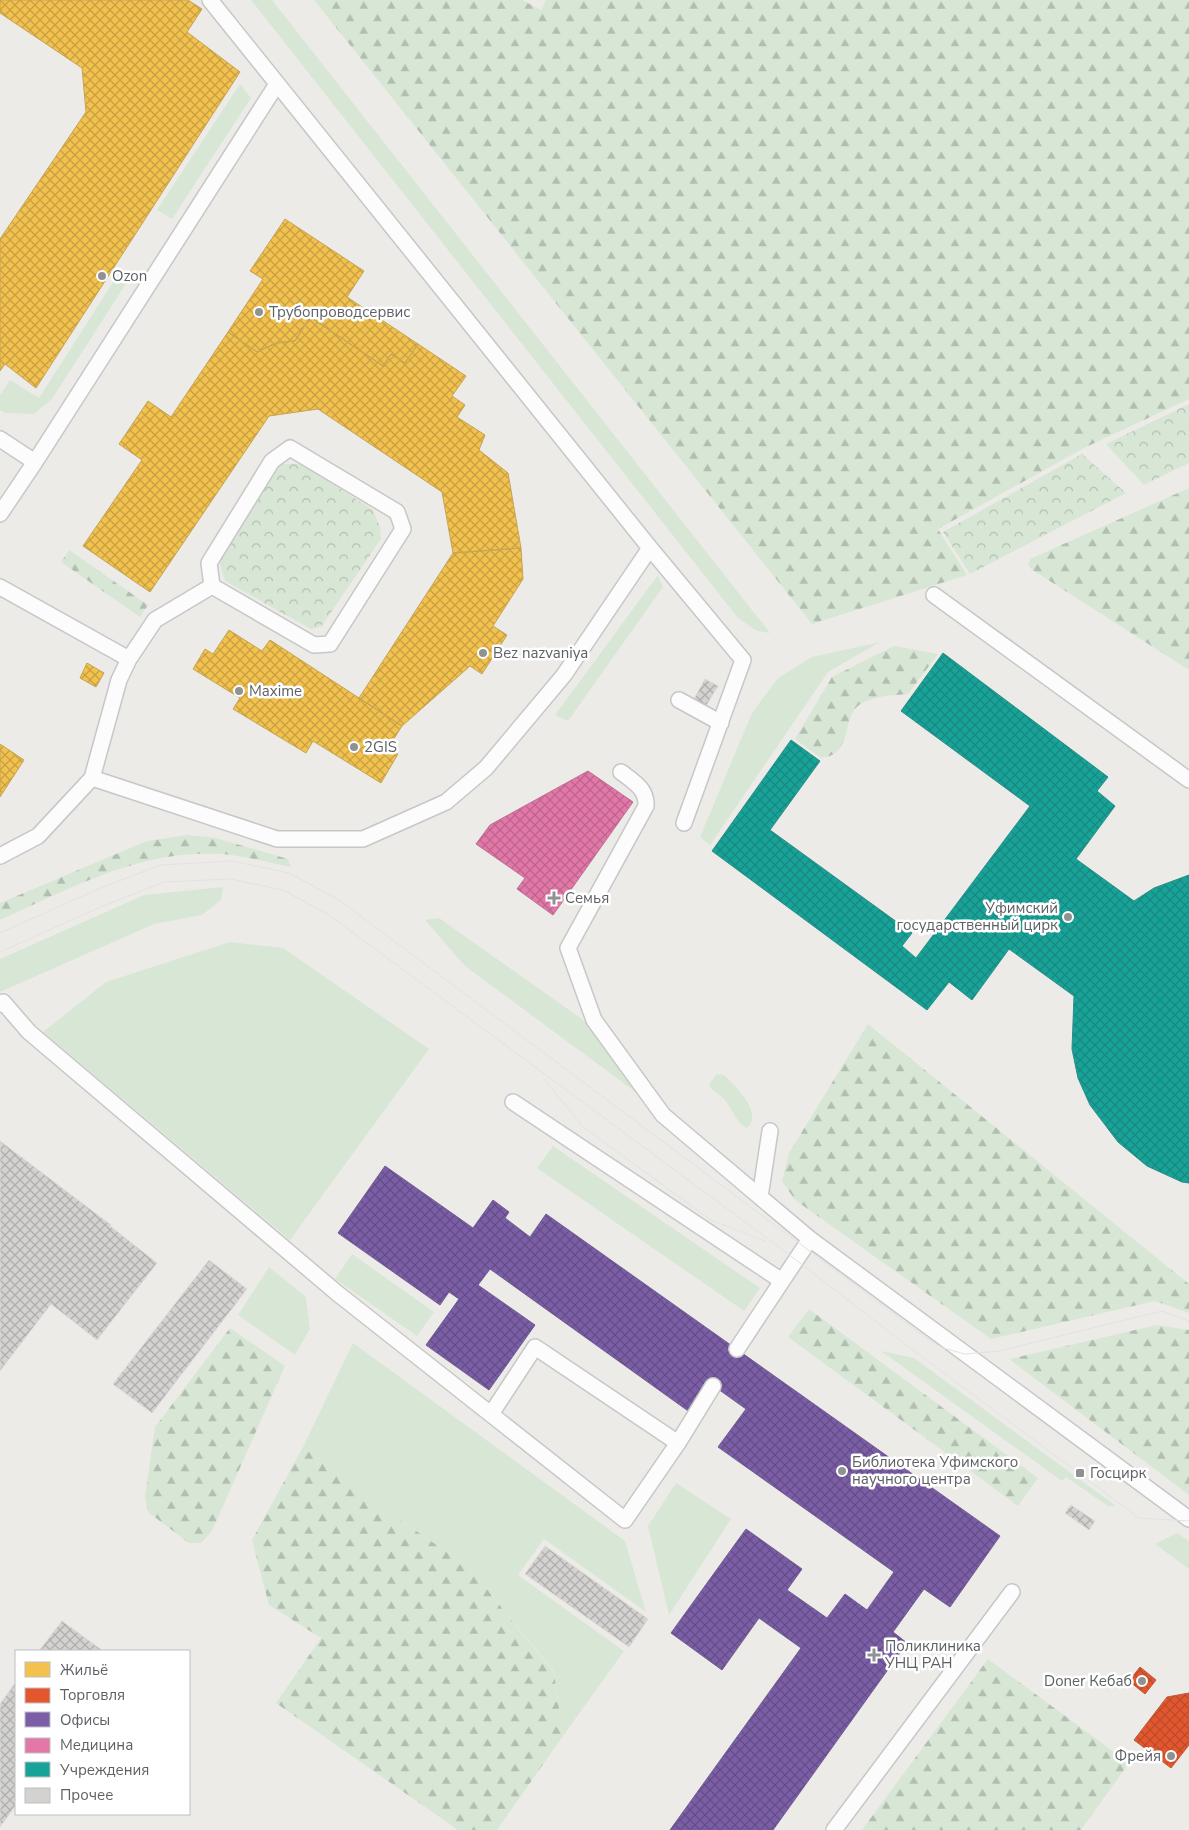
<svg xmlns="http://www.w3.org/2000/svg" width="1189" height="1830" viewBox="0 0 1189 1830" font-family="'Nunito Sans',sans-serif">
  <style>
    .green { fill: #d8e7d5 }
    .forest { fill: url(#forest-firs) }
    .park { fill: url(#park-crowns) }
    .homes { fill: url(#homes-cross-hatch); stroke: #c5a455 }
    .shops { fill: url(#shops-cross-hatch); stroke: #bc5a3e }
    .offices { fill: url(#offices-cross-hatch); stroke: #725f93 }
    .health { fill: url(#health-cross-hatch); stroke: #bb7094 }
    .public { fill: url(#public-cross-hatch); stroke: #2c8f89 }
    .building { fill: url(#building-cross-hatch); stroke: #dcdad7 }
    .lines { fill: none; stroke-linecap: round; stroke-linejoin: round }
    .lane-casing { stroke: #c7c7c7; stroke-width: 18 }
    .lane { stroke: #fcfcfc; stroke-width: 15 }
    .tram { stroke: #e3e2e2; stroke-width: 1 }
    .poi-dot { fill: #8f9193; stroke: #fff; stroke-width: 2 }
    .labels { text-anchor: middle; stroke-width: 5; stroke-linejoin: round; paint-order: stroke }
    .poi-label { font-size: 15px; fill: #5d6165; stroke: #fff; text-anchor: start }
  </style>
  <defs>
    <pattern id="forest-firs" width="22" height="20" patternUnits="userSpaceOnUse" patternTransform="scale(1.25)"><rect width="22" height="20" fill="#d8e7d5"/><path d="M5 1l3.5 6h-7zM16 11l3.5 6h-7z" fill="#b2bfb0"/></pattern>
    <pattern id="park-crowns" width="20" height="18" patternUnits="userSpaceOnUse" patternTransform="scale(1.25)"><rect width="20" height="18" fill="#d8e7d5"/><path d="M2 6a3 3 0 1 1 6 0M12 15a3 3 0 1 1 6 0" fill="none" stroke="#b2bfb0"/></pattern>
    <pattern id="homes-cross-hatch" width="8" height="8" patternUnits="userSpaceOnUse" patternTransform="scale(1.25)"><rect width="8" height="8" fill="#f2c14e"/><path d="M0 0l8 8M0 8l8-8" fill="none" stroke="#c7a044"/></pattern>
    <pattern id="shops-cross-hatch" width="8" height="8" patternUnits="userSpaceOnUse" patternTransform="scale(1.25)"><rect width="8" height="8" fill="#e4572e"/><path d="M0 0l8 8M0 8l8-8" fill="none" stroke="#bc4b2b"/></pattern>
    <pattern id="offices-cross-hatch" width="8" height="8" patternUnits="userSpaceOnUse" patternTransform="scale(1.25)"><rect width="8" height="8" fill="#7b5ea7"/><path d="M0 0l8 8M0 8l8-8" fill="none" stroke="#634e85"/></pattern>
    <pattern id="health-cross-hatch" width="8" height="8" patternUnits="userSpaceOnUse" patternTransform="scale(1.25)"><rect width="8" height="8" fill="#e377a8"/><path d="M0 0l8 8M0 8l8-8" fill="none" stroke="#bb658c"/></pattern>
    <pattern id="public-cross-hatch" width="8" height="8" patternUnits="userSpaceOnUse" patternTransform="scale(1.25)"><rect width="8" height="8" fill="#17a398"/><path d="M0 0l8 8M0 8l8-8" fill="none" stroke="#188880"/></pattern>
    <pattern id="building-cross-hatch" width="8" height="8" patternUnits="userSpaceOnUse" patternTransform="scale(1.25)"><rect width="8" height="8" fill="#d3d2d1"/><path d="M0 0l8 8M0 8l8-8" fill="none" stroke="#aeaead"/></pattern>
  </defs>
  <rect width="100%" height="100%" fill="#ecebe8"/>
  <path class="green" d="M251 0H272L770 633 757 631 738 618Z
    M240 84 251 98 172 219 157 210Z
    M117 276 127 282 52 399 34 414 5 413 0 410V395L10 380 39 398Z
    M658 575 663 587 568 721 555 715Z
    M880 642 828 672 710 845 700 837 752 713 778 678 812 657Z
    M223 887 221 900 202 915 154 924 0 992V959L144 895Z
    M439 918 586 1022 641 1096 465 966 425 920Z
    M230 942 283 948 429 1049 290 1240 43 1032 106 982Z
    M717 1074 724 1075C735 1086 764 1113 747 1128 736 1123 732 1107 723 1098 717 1093 711 1090 709 1084Z
    M553 1146 760 1288 744 1311 537 1168Z
    M352 1254 434 1312 417 1336 335 1279Z
    M269 1267 306 1297 310 1329 295 1355 238 1315Z
    M353 1343 625 1541 646 1612 544 1539 518 1575 624 1651 563 1736 554 1672 470 1568 380 1506 303 1447Z
    M881 1351 914 1358 1116 1506H1108L1066 1477 1062 1481Z
    M676 1483 731 1519 669 1615 648 1526Z
    M1177 1533 1189 1541V1569L1155 1544Z"/>
  <path class="forest" d="M314 0H522L541 10 546 0H1189V399L1084 448 938 529 967 575 812 624Z
    M1189 488V670L1031 569 1028 564 1030 559Z
    M69 550 148 605 140 617 61 562Z
    M894 646 938 654 908 694C893 695 872 696 859 705 843 718 851 745 832 755 829 757 824 757 821 758L795 739 832 677Z
    M188 835 216 838 288 859 291 867C269 863 246 856 223 854 144 848 70 888 0 920V903L147 841Z
    M868 1024 1189 1284V1313L1155 1301 991 1339 795 1200 782 1181 789 1153Z
    M809 1309 1038 1478 1018 1506 788 1337Z
    M1157 1325 1189 1330V1495L1009 1359Z
    M230 1328 285 1366 212 1531 201 1543H189L148 1512 145 1496 155 1427Z
    M303 1447 380 1506 470 1568 554 1673 563 1736 497 1830H458L276 1703 321 1638 269 1605 252 1540Z
    M988 1659 1129 1763 1081 1830H862Z"/>
  <path class="park" d="M1189 404V463L1144 485 1106 444Z
    M1082 454 1126 493 970 574 943 532Z
    M282 464H301L373 510 380 527 381 539 321 627 311 629 225 581 219 561 274 470Z"/>
  <path class="homes" d="M0 0H188L202 9 187 32 240 72 36 388 5 364 0 371V239L86 112 82 68 0 13Z
    M285 219 364 271 347 297 418 344 405 363 391 354 383 366 310 317 295 341 276 343 257 352 228 332 263 279 250 271Z
    M310 317 383 366 391 354 405 363 418 344 466 376 452 396 465 405 457 417 485 435 479 450 508 473 521 548 453 553 442 492 318 409 269 416 150 592 83 546 142 460 119 444 148 401 171 417 228 332 257 352 276 343 295 341Z
    M521 548 523 579 493 626 507 635 482 674 470 666 402 726 359 698 453 553Z
    M229 630 262 651 270 640 402 726 388 748 398 754 381 783 313 741 306 753 233 709 240 698 193 669 205 649 213 654Z
    M87 663 104 673 96 687 80 678Z
    M0 744 24 760 0 797Z"/>
  <path class="shops" d="M1140 1667 1156 1680 1145 1694 1129 1681Z
    M1189 1693V1745L1171 1768 1134 1740 1167 1697Z"/>
  <path class="offices" d="M385 1166 473 1228 493 1200 509 1212 505 1218 530 1237 546 1214 1000 1536 950 1607 924 1589 893 1632 907 1643 773 1830H670L801 1648 759 1618 722 1670 671 1633 746 1529 802 1569 787 1590 827 1618 845 1594 867 1610 894 1572 718 1447 746 1409 711 1384 691 1413 490 1269 478 1285 535 1325 489 1390 426 1345 459 1299 449 1292 440 1305 338 1233Z"/>
  <path class="health" d="M588 771 633 802 553 915 517 889 525 878 476 844 490 825Z"/>
  <path class="public" d="M943 653 1108 777 1097 791 1115 806 1076 859 1134 901 1154 888 1189 875V1183L1182 1182 1147 1166 1118 1142 1090 1105 1078 1078 1072 1049 1074 996 1009 949 972 1000 949 982 927 1010 712 851 791 740 820 761 770 830 912 933 902 946 916 958 1030 806 901 711Z"/>
  <path class="building" d="M705 679 718 686 706 706 694 699Z
    M0 1141 111 1225 110 1226 157 1263 97 1340 51 1304 0 1371Z
    M209 1260 247 1289 152 1413 113 1384Z
    M1071 1505 1095 1521 1089 1530 1065 1513Z
    M545 1546 648 1619 629 1647 525 1574Z
    M62 1621 103 1651H39Z
    M16 1682V1805L0 1827V1704Z"/>
  <g class="lines">
    <defs>
      <path id="lane" d="M210 0 650 548 743 660 684 823
        M0 439 35 462 0 514
        M290 448 397 512 403 529 330 644 314 645 212 586 209 563 272 461Z
        M35 462 277 84
        M0 587 129 659 119 680 92 778 277 839H363L446 802 486 768 564 675 650 548
        M934 595 1189 780
        M129 659 155 620 212 586
        M679 700 721 723
        M621 772C634 782 647 789 646 806L568 948 594 1020 663 1115 760 1197
        M0 856 38 836 92 778
        M0 1004 3 1002 29 1032 337 1293 625 1520 678 1443 713 1386
        M513 1102 782 1281 810 1239 1189 1519
        M770 1131 760 1197 810 1239
        M737 1349 782 1281
        M491 1414 535 1347 678 1443
        M834 1830 1012 1592"/>
    </defs>
    <use href="#lane" class="lane-casing"/>
    <use href="#lane" class="lane"/>
    <path class="tram" d="M0 933 96 890 160 865 232 861 289 873 339 900 929 1340 943 1348 965 1354 999 1351 1162 1311 1189 1321
      M0 952 103 906 164 882 230 879 283 890 329 915 779 1247 909 1347 1139 1518 1189 1521
      M544 1079 583 1127 711 1220 765 1241"/>
  </g>
  <g class="poi-dot">
    <circle cx="102" cy="276" r="5"/>
    <circle cx="259" cy="312" r="5"/>
    <circle cx="483" cy="653" r="5"/>
    <circle cx="239" cy="691" r="5"/>
    <circle cx="354" cy="747" r="5"/>
    <path d="M551.5 890.5h5v5h5v5h-5v5h-5v-5h-5v-5h5z"/>
    <circle cx="1068" cy="917" r="5"/>
    <circle cx="842" cy="1471" r="5"/>
    <rect x="1075" y="1468" width="10" height="10" rx="2.5"/>
    <path d="M871.5 1647.5h5v5h5v5h-5v5h-5v-5h-5v-5h5z"/>
    <circle cx="1142" cy="1681" r="5"/>
    <circle cx="1171" cy="1756" r="5"/>
  </g>
  <g class="labels">
    <g class="poi-label">
      <text x="112" y="281">Ozon</text>
      <text x="269" y="317">Трубопроводсервис</text>
      <text x="493" y="658">Bez nazvaniya</text>
      <text x="249" y="696">Maxime</text>
      <text x="364" y="752">2GIS</text>
      <text x="565" y="903">Семья</text>
      <text x="1058" y="913" text-anchor="end">Уфимский<tspan x="1058" dy="17">государственный цирк</tspan></text>
      <text x="852" y="1467">Библиотека Уфимского<tspan x="852" dy="17">научного центра</tspan></text>
      <text x="1090" y="1478">Госцирк</text>
      <text x="885" y="1651">Поликлиника<tspan x="885" dy="17">УНЦ РАН</tspan></text>
      <text x="1132" y="1686" text-anchor="end">Doner Кебаб</text>
      <text x="1161" y="1761" text-anchor="end">Фрейя</text>
    </g>
  </g>
  <rect x="15" y="1650" width="175" height="165" fill="#ffffff" stroke="#bec0c1"/>
  <rect x="25" y="1662" width="25" height="15" fill="#f2c14e" stroke="#bec0c1"/>
  <text x="60" y="1675" font-size="15" fill="#5d6165">Жильё</text>
  <rect x="25" y="1688" width="25" height="15" fill="#e4572e" stroke="#bec0c1"/>
  <text x="60" y="1700" font-size="15" fill="#5d6165">Торговля</text>
  <rect x="25" y="1712" width="25" height="15" fill="#7b5ea7" stroke="#bec0c1"/>
  <text x="60" y="1725" font-size="15" fill="#5d6165">Офисы</text>
  <rect x="25" y="1738" width="25" height="15" fill="#e377a8" stroke="#bec0c1"/>
  <text x="60" y="1750" font-size="15" fill="#5d6165">Медицина</text>
  <rect x="25" y="1762" width="25" height="15" fill="#17a398" stroke="#bec0c1"/>
  <text x="60" y="1775" font-size="15" fill="#5d6165">Учреждения</text>
  <rect x="25" y="1788" width="25" height="15" fill="#d3d2d1" stroke="#bec0c1"/>
  <text x="60" y="1800" font-size="15" fill="#5d6165">Прочее</text>
</svg>
